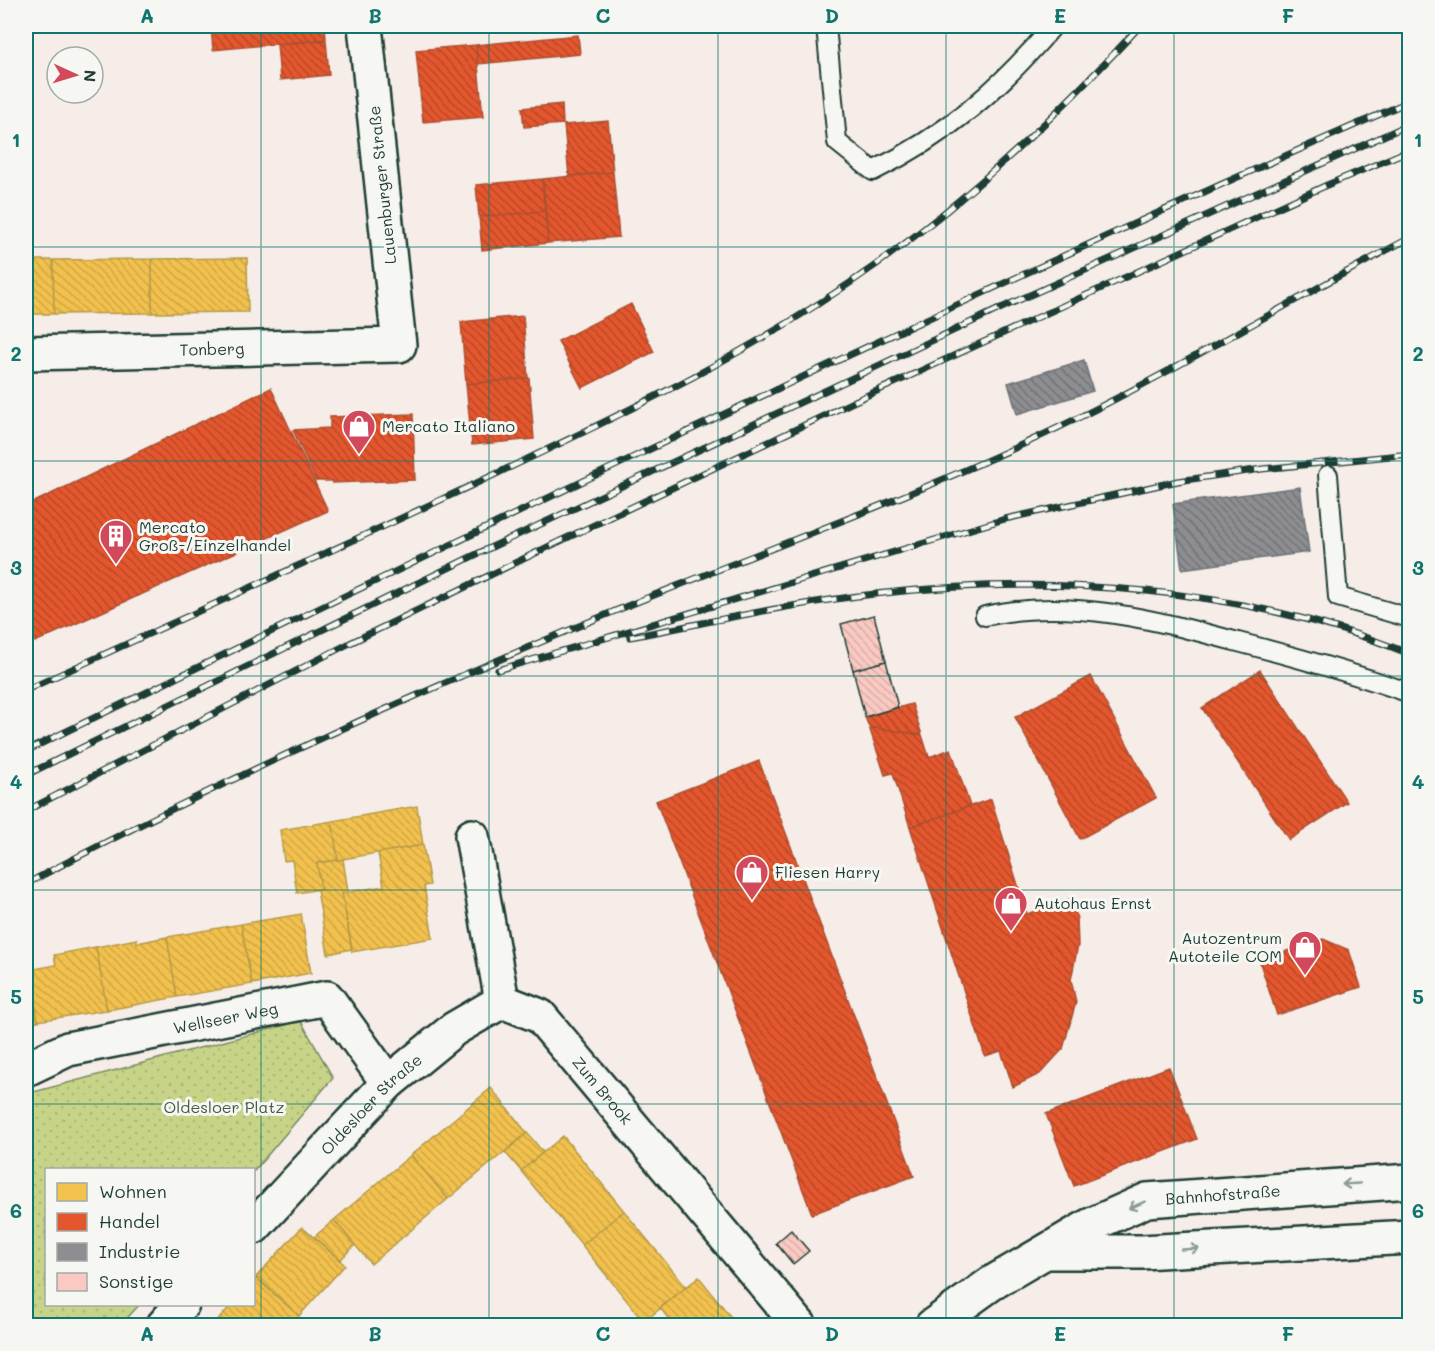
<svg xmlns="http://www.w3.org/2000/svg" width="1435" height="1351" viewBox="0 0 1435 1351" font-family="Mali,sans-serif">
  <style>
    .park { fill: url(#park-dots); stroke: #73885e; stroke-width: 1.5 }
    .homes { fill: url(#homes-back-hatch); stroke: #b39946; stroke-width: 1.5 }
    .shops { fill: url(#shops-back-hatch); stroke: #a94f30; stroke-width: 1.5 }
    .industry { fill: url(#industry-back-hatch); stroke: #6c7576; stroke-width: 1.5 }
    .building { fill: url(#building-back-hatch); stroke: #1f3d34; stroke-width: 1.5 }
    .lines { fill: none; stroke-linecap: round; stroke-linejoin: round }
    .lane-casing { stroke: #1f3d34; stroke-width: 22 }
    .street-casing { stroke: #1f3d34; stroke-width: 38 }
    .secondary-casing { stroke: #1f3d34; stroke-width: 38 }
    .lane { stroke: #f6f6f2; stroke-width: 18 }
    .street { stroke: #f6f6f2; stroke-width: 33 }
    .secondary { stroke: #f6f6f2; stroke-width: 33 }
    .rail-casing { stroke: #1f3d34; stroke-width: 7 }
    .rail { stroke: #f6f6f2; stroke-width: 4.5; stroke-dasharray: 14; stroke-linecap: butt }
    .oneway { stroke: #8a9a93 }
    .grid { fill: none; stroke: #0f766e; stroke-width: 1.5; stroke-opacity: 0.55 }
    .labels { text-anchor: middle; stroke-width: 6; stroke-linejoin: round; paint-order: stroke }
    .street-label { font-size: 16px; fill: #1f3d34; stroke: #f6f6f2 }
    .poi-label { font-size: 16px; fill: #1f3d34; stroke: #f6f6f2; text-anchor: start }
    .park-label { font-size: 16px; fill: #415b45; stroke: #f6f6f2 }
    .neatline { fill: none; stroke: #0f766e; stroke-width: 2 }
    .grid-label { font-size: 20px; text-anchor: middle; font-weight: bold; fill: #0f766e }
  </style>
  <defs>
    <pattern id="park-dots" width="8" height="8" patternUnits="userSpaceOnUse" patternTransform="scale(1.5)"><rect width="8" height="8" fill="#c7d488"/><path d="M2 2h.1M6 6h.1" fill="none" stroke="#aab776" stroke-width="1.8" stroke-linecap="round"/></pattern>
    <pattern id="homes-back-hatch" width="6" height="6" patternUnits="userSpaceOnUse" patternTransform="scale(1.5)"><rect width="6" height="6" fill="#f2c14e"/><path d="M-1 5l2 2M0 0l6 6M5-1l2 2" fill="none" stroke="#cfa745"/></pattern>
    <pattern id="shops-back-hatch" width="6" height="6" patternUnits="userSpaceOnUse" patternTransform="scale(1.5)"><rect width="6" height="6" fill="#e4572e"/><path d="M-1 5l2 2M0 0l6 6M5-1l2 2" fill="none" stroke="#b84928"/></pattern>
    <pattern id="industry-back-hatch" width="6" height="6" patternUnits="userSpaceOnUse" patternTransform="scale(1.5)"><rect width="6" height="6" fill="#8d8d92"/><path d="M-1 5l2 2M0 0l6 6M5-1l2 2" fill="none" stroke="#737478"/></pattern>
    <pattern id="building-back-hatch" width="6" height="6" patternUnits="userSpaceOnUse" patternTransform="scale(1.5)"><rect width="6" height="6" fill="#facac2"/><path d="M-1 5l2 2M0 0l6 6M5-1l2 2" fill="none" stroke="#d6aea7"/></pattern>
  </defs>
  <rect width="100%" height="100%" fill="#f7ede8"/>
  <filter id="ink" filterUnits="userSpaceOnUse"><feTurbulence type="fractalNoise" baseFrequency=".0167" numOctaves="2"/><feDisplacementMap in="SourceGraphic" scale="12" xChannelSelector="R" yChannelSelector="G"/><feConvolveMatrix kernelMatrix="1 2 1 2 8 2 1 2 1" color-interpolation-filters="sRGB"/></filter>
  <g filter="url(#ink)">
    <path class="park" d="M301 1021 333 1078 254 1171 46 1170V1304L139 1305 121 1325H26V1094Z"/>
    <path class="homes" d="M247 258 248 312 152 313V259Z
      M152 259V313L54 314 53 260Z
      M26 260H53L54 314H26Z
      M417 806 423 845 338 860 332 821Z
      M332 821 338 860 317 863 321 889 297 893 292 860 284 861 280 830Z
      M423 845 430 885 424 886 433 938 352 952 342 893 384 886 378 853Z
      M343 859 348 892 342 893 352 949 328 954 317 890 321 889 317 863Z
      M301 914 311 973 252 984 241 924Z
      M241 924 252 984 177 997 167 937Z
      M167 937 177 997 107 1010 96 947 137 939V943Z
      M96 947 107 1010 38 1021 29 970 56 965 54 955Z
      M29 970 38 1021 26 1023V971Z
      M491 1088 527 1133 448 1199 411 1155Z
      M527 1133 543 1152 521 1171 505 1152Z
      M563 1136 624 1211 582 1245 521 1171Z
      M411 1155 448 1199 371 1264 334 1220Z
      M624 1211 686 1287 644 1322 582 1245Z
      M334 1220 355 1245 340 1260 314 1237Z
      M302 1227 345 1265 299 1316 256 1277Z
      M699 1277 738 1326H674L660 1308Z
      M256 1278 299 1316 290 1326H213L232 1304H254V1281Z"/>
    <path class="shops" d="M211 26H325L326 39 213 50Z
      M578 35 580 54 478 64 476 45Z
      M326 40 329 75 280 80 277 44Z
      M476 45 483 117 423 122 416 50Z
      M562 104 563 124 524 127 522 108Z
      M608 121 613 172 569 176 564 125Z
      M613 172 619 237 548 243 543 179Z
      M542 179 545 211 479 217 476 185Z
      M545 211 548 243 482 250 479 217Z
      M631 304 654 352 582 388 558 341Z
      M523 316 528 378 466 384 461 322Z
      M529 378 534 439 472 445 466 384Z
      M271 388 328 511 35 642 26 619V506Z
      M413 414 415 480 332 483V481H316L293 430 330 428V417Z
      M1260 670 1347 802 1289 840 1202 708Z
      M1091 676 1156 798 1080 839 1015 717Z
      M912 704 922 735 869 727 865 717Z
      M869 727 922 735 929 757 951 749 970 806 910 827 893 773 885 775Z
      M759 761 914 1176 812 1214 656 801Z
      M991 799 1027 914 1072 898 1077 919 1078 945 1071 980 1076 1002 1063 1049 1040 1074 1013 1087 1001 1051 985 1056 910 827Z
      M1323 939 1349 950 1361 987 1277 1015 1259 960Z
      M1169 1067 1197 1139 1074 1186 1046 1114Z"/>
    <path class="industry" d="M1084 360 1093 391 1017 414 1008 383Z
      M1300 487 1309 552 1182 569 1173 504Z"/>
    <path class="building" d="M874 615 886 661 853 670 841 624Z
      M886 661 898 707 865 717 853 670Z
      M791 1230 809 1251 793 1264 776 1243Z"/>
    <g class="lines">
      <defs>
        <path id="lane" d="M826 26 837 142 873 171C947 135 1000 89 1053 26
          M1328 475 1338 597 1410 618
          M985 616C1069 597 1156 620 1238 642 1296 657 1353 673 1410 693"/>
        <g id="street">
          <path id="s1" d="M26 353 399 345 365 26"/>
          <path d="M472 836 502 1001"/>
          <path id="s2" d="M502 1001 540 1016 800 1326"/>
          <path id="s3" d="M26 1069 68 1049 327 998 388 1083"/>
          <path id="s4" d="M254 1227 388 1083 454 1029 502 1001"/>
          <path d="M1048 1252H1142L1410 1237"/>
          <path d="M163 1326 182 1304"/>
        </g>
        <g id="secondary">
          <path id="s5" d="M932 1326 992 1283 1091 1225 1147 1200 1410 1181"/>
        </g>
      </defs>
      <use href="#lane" class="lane-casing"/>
      <use href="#street" class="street-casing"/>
      <use href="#secondary" class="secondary-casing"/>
      <use href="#lane" class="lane"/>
      <use href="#street" class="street"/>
      <use href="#secondary" class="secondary"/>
      <defs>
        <path id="rail" d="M630 637C711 622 793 603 875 594 1052 574 1243 586 1410 654
          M498 670 1005 519 1178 481 1262 469 1410 454
          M26 690C183 618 341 547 498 473 629 411 759 349 877 264 974 195 1060 112 1140 26
          M26 751C483 528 942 305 1410 101
          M26 775 477 554 1010 304 1410 124
          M26 811 348 644 552 545 855 401 1327 185 1410 150
          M26 884C222 779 426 689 632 604 765 550 900 501 1030 441 1160 381 1283 304 1410 238"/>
      </defs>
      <use href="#rail" class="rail-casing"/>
      <use href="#rail" class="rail"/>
    </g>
    <defs><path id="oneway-shaft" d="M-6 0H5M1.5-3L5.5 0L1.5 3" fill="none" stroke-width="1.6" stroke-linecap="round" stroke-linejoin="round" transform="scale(1.5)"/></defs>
    <g class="oneway">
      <use href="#oneway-shaft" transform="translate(1351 1184) rotate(177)"/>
      <use href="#oneway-shaft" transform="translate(1137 1205) rotate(156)"/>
      <use href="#oneway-shaft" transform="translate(1190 1249) rotate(-3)"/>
    </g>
  </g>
  <path class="grid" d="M261 26V1326M489 26V1326M718 26V1326M946 26V1326M1174 26V1326M26 247H1410M26 461H1410M26 676H1410M26 890H1410M26 1104H1410"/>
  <defs>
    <symbol id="shop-pin" viewBox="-11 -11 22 30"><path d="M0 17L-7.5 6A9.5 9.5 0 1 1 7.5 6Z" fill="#d1495b" stroke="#f6f6f2"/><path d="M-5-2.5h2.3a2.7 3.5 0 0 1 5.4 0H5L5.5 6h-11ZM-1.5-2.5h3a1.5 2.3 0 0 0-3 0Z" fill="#fff"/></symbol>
    <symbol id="building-pin" viewBox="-11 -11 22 30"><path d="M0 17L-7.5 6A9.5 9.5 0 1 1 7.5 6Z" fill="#d1495b" stroke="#f6f6f2"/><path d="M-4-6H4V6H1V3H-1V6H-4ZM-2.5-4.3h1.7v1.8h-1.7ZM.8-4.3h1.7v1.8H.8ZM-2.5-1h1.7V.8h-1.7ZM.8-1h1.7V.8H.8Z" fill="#fff"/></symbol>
  </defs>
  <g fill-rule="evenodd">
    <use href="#shop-pin" x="340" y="407" width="38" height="52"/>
    <use href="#building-pin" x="97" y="517" width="38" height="52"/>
    <use href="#shop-pin" x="733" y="853" width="38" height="52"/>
    <use href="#shop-pin" x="992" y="884" width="38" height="52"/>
    <use href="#shop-pin" x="1286" y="928" width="38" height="52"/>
  </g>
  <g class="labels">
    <g class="street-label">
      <text transform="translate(382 185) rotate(-96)" y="6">Lauenburger Straße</text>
      <text dy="6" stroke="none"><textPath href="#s1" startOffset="186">Tonberg</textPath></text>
      <text dy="6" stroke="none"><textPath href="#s3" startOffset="207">Wellseer Weg</textPath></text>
      <text dy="6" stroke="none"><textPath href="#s2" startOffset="138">Zum Brook</textPath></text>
      <text dy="6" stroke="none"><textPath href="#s4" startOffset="170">Oldesloer Straße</textPath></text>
      <text dy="6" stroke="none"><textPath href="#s5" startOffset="326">Bahnhofstraße</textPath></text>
    </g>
    <g class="poi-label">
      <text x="382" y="432">Mercato Italiano</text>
      <text x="139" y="533">Mercato<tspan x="139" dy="18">Groß-/Einzelhandel</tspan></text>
      <text x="775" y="878">Fliesen Harry</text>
      <text x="1034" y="909">Autohaus Ernst</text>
      <text x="1282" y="944" text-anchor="end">Autozentrum<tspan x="1282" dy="18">Autoteile COM</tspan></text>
    </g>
    <g class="park-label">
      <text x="224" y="1113">Oldesloer Platz</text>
    </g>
  </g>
  <rect width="1435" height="1351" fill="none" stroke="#f6f6f2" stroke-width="66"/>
  <rect x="45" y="1168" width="210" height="138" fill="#f6f6f2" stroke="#a0aca6" stroke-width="1.5"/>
  <rect x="57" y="1183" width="30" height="18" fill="#f2c14e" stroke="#a0aca6" stroke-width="1.5"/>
  <text x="99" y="1198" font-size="18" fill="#1f3d34">Wohnen</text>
  <rect x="57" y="1213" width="30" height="18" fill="#e4572e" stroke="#a0aca6" stroke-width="1.5"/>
  <text x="99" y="1228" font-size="18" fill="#1f3d34">Handel</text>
  <rect x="57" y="1243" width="30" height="18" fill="#8d8d92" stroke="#a0aca6" stroke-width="1.5"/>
  <text x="99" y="1258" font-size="18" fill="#1f3d34">Industrie</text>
  <rect x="57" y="1273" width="30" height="18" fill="#facac2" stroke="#a0aca6" stroke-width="1.5"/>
  <text x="99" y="1288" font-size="18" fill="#1f3d34">Sonstige</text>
  <g transform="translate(75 75) rotate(94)"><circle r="28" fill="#f6f6f2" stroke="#a0aca6" stroke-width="1.5"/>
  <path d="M0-4.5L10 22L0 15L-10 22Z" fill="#d1495b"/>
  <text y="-9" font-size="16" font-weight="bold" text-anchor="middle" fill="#1f3d34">N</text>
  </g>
  <rect x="33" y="33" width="1369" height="1285" class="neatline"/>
  <g class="grid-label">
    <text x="147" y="23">A</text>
    <text x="375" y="23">B</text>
    <text x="603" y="23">C</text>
    <text x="832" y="23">D</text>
    <text x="1060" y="23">E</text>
    <text x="1288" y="23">F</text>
    <text x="16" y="147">1</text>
    <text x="1418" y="147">1</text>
    <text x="16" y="361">2</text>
    <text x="1418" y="361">2</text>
    <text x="16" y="575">3</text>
    <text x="1418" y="575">3</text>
    <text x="16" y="789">4</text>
    <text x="1418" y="789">4</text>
    <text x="16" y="1004">5</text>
    <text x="1418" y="1004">5</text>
    <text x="16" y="1218">6</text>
    <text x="1418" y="1218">6</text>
    <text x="147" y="1341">A</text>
    <text x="375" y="1341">B</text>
    <text x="603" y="1341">C</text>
    <text x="832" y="1341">D</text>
    <text x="1060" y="1341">E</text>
    <text x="1288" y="1341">F</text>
  </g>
</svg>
